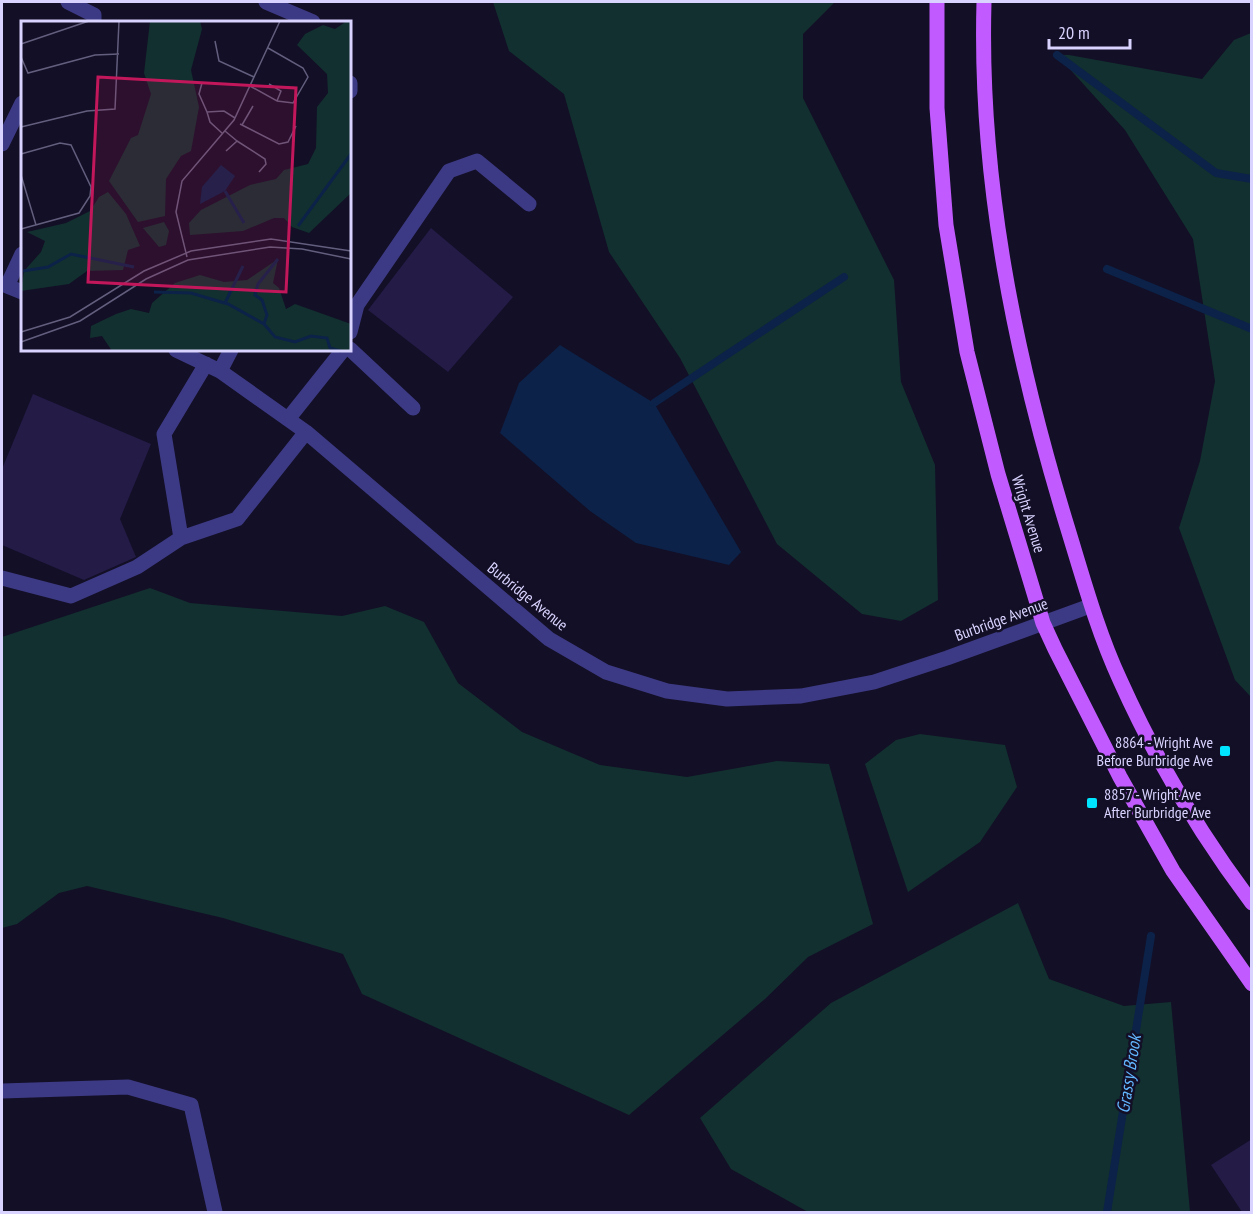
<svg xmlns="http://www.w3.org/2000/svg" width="1253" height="1214" viewBox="0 0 1253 1214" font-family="'PT Sans Narrow',sans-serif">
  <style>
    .green { fill: #12302f }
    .water { fill: #0c2248 }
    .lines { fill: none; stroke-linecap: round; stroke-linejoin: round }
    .stream { stroke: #0c2248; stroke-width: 8 }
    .building { fill: #241b47 }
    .minor { stroke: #3d3a85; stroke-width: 15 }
    .major { stroke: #c25bff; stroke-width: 15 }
    .poi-dot { fill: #00e5ff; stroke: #130f26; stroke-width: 2 }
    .labels { text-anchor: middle; stroke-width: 5; stroke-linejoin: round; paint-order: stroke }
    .street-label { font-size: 16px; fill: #d9d4ff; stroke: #130f26 }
    .poi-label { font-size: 16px; fill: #d9d4ff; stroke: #130f26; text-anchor: end }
    .water-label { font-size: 18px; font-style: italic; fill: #62b6ff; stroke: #130f26 }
    .inset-river { fill: none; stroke: #0c2248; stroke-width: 3 }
    .inset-road { fill: none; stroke: #625e7d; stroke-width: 1.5 }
    .view { fill: #c2185b; fill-opacity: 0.15; stroke: #c2185b; stroke-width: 3 }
    .inset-edge { fill: none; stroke: #d9d4ff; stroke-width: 3 }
  </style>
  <rect width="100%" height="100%" fill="#130f26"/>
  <path class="green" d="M493 2H835L803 34V98L894 280 901 382 935 465 938 600 901 621 862 614 777 544 680 358 609 252 564 94 509 51Z
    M1251 33H1252L1251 697 1235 680 1179 528 1200 461 1215 381 1193 239 1125 130 1057 55H1069L1202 79 1234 40Z
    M150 588 190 603 342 616 385 606 424 622 458 683 522 732 600 765 687 777 777 761 829 764 873 924 808 957 765 999 629 1115 362 994 343 954 223 918 87 886 59 893 17 924 2 928V637Z
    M920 734 1005 745 1017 787 980 842 908 892 865 764 896 740Z
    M1018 903 1049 979 1124 1006 1171 1002 1190 1212H808L731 1169 700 1118 831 1003Z"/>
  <path class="water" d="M560 345 654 403 741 552 729 565 636 543 590 511 500 433 519 383Z"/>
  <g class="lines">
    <path class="stream" d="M1057 55 1216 173 1252 179
      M1107 269 1252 329
      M654 403 844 277
      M1107 1212 1151 936"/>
  </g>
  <path class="building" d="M431 228 513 297 448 372 368 310Z
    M33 394 151 444 120 519 136 557 84 580 2 545V469Z
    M1252 1139V1212H1242L1211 1165Z"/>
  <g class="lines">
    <path class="minor" d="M68 2 94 15V22
      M266 2 313 22
      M350 83V91
      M2 144 22 103
      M2 284 22 292
      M7 286 22 254
      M350 332 357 305 449 171 477 161 529 204
      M350 349 413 408
      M176 350 220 371 306 432 549 639 606 672 667 691 727 699 801 696 874 682 947 658 1090 606
      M220 371 231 350
      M288 419 343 350
      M181 538 237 519 306 432
      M2 578 71 596 137 567 181 538 164 434 206 364
      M2 1091 128 1087 191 1105 215 1212"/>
    <path class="major" d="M937 2V108L946 225 967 352 998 474 1034 593 1043 623 1055 649 1120 777 1173 871 1252 984
      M984 2C979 180 1015 356 1067 526 1083 578 1097 630 1120 680 1155 758 1200 834 1252 903"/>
  </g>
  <g class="poi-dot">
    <rect x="1219" y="745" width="12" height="12" rx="3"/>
    <rect x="1086" y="797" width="12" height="12" rx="3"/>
  </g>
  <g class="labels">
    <g class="street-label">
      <text transform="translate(1029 514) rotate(73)" y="6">Wright Avenue</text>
      <text transform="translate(528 596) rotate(39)" y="6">Burbridge Avenue</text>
      <text transform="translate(1001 619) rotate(-20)" y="6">Burbridge Avenue</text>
    </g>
    <g class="poi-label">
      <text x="1213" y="748">8864 - Wright Ave<tspan x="1213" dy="18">Before Burbridge Ave</tspan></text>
      <text x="1104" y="800" text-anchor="start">8857 - Wright Ave<tspan x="1104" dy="18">After Burbridge Ave</tspan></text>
    </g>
    <g class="water-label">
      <text transform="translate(1129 1074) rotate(-81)" y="6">Grassy Brook</text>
    </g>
  </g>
  <g transform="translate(21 21)">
    <rect width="330" height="330" fill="#130f26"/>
    <path d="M129 0H179L181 8 170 49 178 86 170 130 160 135 145 158 144 195 117 201 88 160 110 117 117 114 130 73 123 52ZM326 0H330V172L288 212 271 206 263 197H253L222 210 169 214 168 202 180 189 229 164 255 158 263 149 287 143 295 127 296 86 307 72 306 53 276 24 284 13 302 4 314 8ZM87 171 105 193 119 225 107 229 102 249 66 250 48 263 0 270 3 250 20 231 24 220 6 211 45 202 69 190 78 176ZM143 201 148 210 145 224 138 226 122 207ZM257 238 252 262 258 267 265 288 274 283 330 303V330H91L81 315 69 317 70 305 95 293 110 288 128 292 131 282 154 262 179 254 203 261 226 259Z" fill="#12302f"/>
    <path d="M200 144 214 155 204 170 179 183 181 166Z" fill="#0c2248"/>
    <path class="inset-river" d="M204 170 223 202M277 205 330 133M2 250 27 246 50 233 113 246M133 271 170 272 207 283 243 303 254 316 274 321 290 315 306 317 309 327 320 330M204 282 222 245M243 303 246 294 241 279 234 274 237 263 257 238"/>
    <path class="inset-road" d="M194 20 198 40 233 56M0 23 68 0M247 27 282 47 287 56 272 82 256 80M0 36 7 52 74 34 98 33M181 62 178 73 186 91 203 90 214 97M229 65 256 80 260 70 248 63M186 91 189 101 202 113M219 103 221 104 232 85M221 104 258 123 267 121 275 105M0 106 66 90 94 88 98 0M204 110 216 120 205 130M216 120 244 138 245 143 238 151M0 133 39 122 50 124 70 166 69 175 58 192 0 208M0 154 15 204M166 236 155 191 161 160 213 99 259 0M0 311 49 296 123 250 170 230 250 218 330 230M0 321 59 300 125 258 167 239 249 226 281 228 330 238"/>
    <path class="view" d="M77 56 275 67 265 271 67 261Z"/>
    <rect width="330" height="330" class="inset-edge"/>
  </g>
  <rect width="1253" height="1214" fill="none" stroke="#d9d4ff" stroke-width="6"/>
  <path d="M1049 39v9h81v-9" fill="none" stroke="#d9d4ff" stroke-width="3"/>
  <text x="1058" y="39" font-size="18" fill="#d9d4ff" stroke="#130f26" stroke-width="4.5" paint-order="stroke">20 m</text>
</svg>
